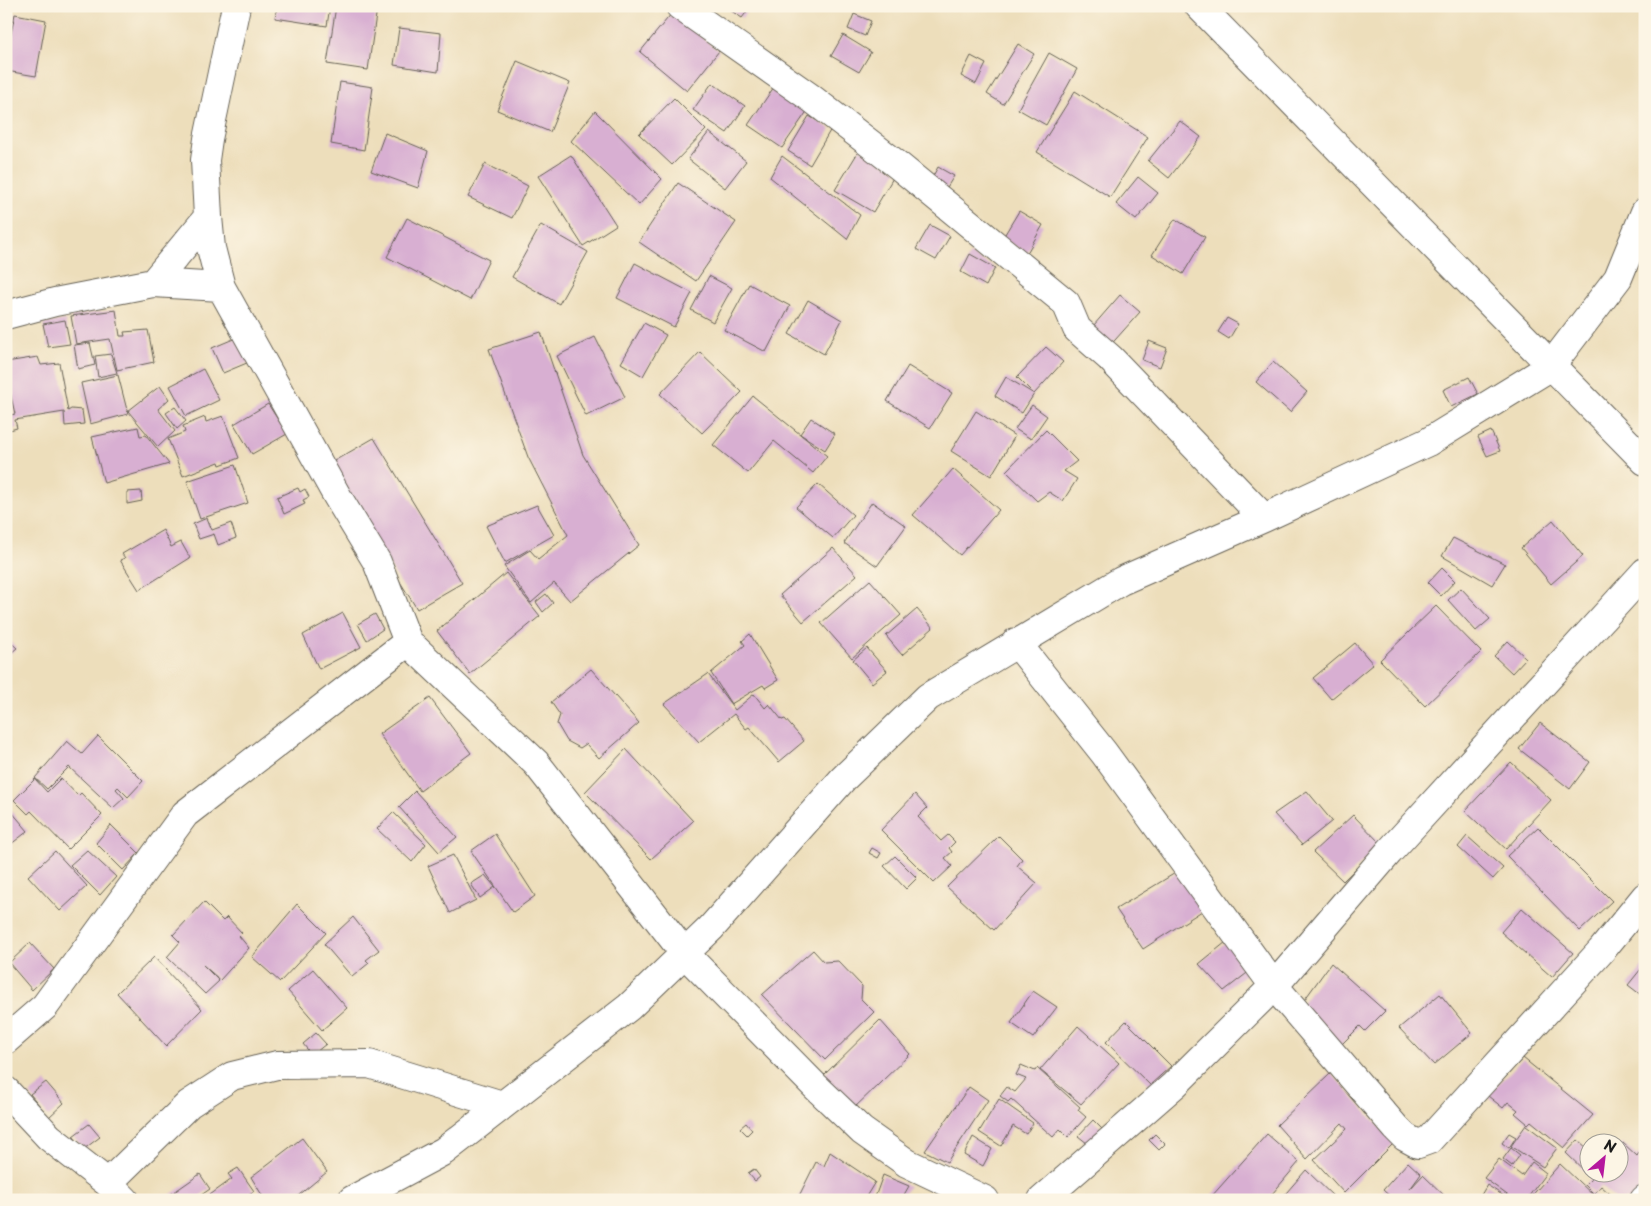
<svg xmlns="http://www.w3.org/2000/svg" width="1651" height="1206" viewBox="0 0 1651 1206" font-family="'Playpen Sans',sans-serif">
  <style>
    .building { fill: #d8afd2 }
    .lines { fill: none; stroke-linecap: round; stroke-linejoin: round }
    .minor-casing { stroke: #656054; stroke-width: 30 }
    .tertiary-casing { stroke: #656054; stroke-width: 30 }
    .minor { stroke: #fff; stroke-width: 28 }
    .tertiary { stroke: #fff; stroke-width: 28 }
  </style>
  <rect width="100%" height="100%" fill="#fcf5e5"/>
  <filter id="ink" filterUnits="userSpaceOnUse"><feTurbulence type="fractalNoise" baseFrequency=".02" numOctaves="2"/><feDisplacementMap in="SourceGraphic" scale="10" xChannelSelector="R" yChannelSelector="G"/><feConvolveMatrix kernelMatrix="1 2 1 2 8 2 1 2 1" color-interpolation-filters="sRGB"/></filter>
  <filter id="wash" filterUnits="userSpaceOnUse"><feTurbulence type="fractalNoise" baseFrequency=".0096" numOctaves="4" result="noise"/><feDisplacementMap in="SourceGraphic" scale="20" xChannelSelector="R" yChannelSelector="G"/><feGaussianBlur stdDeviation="1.12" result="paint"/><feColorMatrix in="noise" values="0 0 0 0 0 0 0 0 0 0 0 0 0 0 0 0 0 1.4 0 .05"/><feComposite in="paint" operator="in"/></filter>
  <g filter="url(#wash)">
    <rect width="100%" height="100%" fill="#eddebb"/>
    <g id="blocks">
      <path class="building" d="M277 6H330L327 26 275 18Z
        M336 6 377 8 368 70 327 64Z
        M724 6H751L742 18Z
        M672 13 719 51 687 91 640 52Z
        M15 14 46 20 36 76 6 71V58Z
        M854 14 871 21 865 36 848 29Z
        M399 28 441 33 438 72 394 65Z
        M843 35 871 52 859 72 831 56Z
        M1018 44 1034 54 1003 104 987 94Z
        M1049 53 1077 69 1046 125 1018 109Z
        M971 56 986 64 976 84 961 76Z
        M517 61 570 83 550 132 497 110Z
        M340 82 373 87 364 150 331 144Z
        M712 83 745 106 727 133 693 110Z
        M776 84 810 107 782 148 748 125Z
        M1075 91 1148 137 1110 197 1037 152Z
        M674 98 706 130 672 165 639 134Z
        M595 111 662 179 639 205 571 141Z
        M809 116 831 129 810 165 788 151Z
        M1180 121 1201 137 1169 178 1148 161Z
        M709 132 746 161 725 188 688 159Z
        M385 133 428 151 418 188 371 171Z
        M860 149 897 171 873 212 835 190Z
        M571 155 616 225 583 246 538 176Z
        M782 156 860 215 847 239 770 177Z
        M485 164 528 186 512 218 468 197Z
        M938 167 954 176 944 192 929 183Z
        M1138 177 1158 193 1136 220 1116 204Z
        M678 183 736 222 696 281 639 242Z
        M1019 211 1043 225 1027 253 1002 239Z
        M407 218 489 260 470 300 387 257Z
        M1175 219 1205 237 1183 274 1152 255Z
        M541 225 588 252 559 304 512 277Z
        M930 225 950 236 936 260 916 249Z
        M970 254 995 268 986 286 961 272Z
        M635 263 692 293 674 327 617 298Z
        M709 276 732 288 713 322 691 310Z
        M749 284 790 306 766 352 724 330Z
        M1120 295 1140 312 1107 349 1087 333Z
        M808 300 842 320 824 354 789 334Z
        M116 310 120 336H125L124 332 148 330 154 362 117 370 110 339 76 344 71 316Z
        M1227 318 1238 324 1229 339 1218 332Z
        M65 320 70 344 48 347 43 324Z
        M644 323 666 335 643 376 621 363Z
        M541 332 583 455 639 545 570 601 554 583 531 603 504 566 530 550 538 559 568 535 528 457 489 349Z
        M243 335 254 360 223 373 212 348Z
        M595 337 625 397 586 416 557 356Z
        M1149 341 1167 348 1160 367 1142 360Z
        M90 343 95 365 78 369 74 345Z
        M1046 347 1063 362 1034 394 1022 413 995 396 1006 377 1034 394 1017 377Z
        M700 352 742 392 702 433 660 394Z
        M111 354 117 373 98 377 95 356Z
        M38 357 41 365 59 363 68 411 71 409 82 410 84 424 65 426 64 412 15 420 17 428 6 431V416L15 414 6 374V362Z
        M1273 362 1307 392 1290 412 1256 382Z
        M908 366 952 393 930 428 887 401Z
        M203 369 219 400 186 416 170 386Z
        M118 375 128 414 90 424 81 383Z
        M1469 377 1478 394 1451 407 1443 390Z
        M160 386 169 399 158 409 175 431 158 447 128 411Z
        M753 396 827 456 813 473 774 441 748 473 713 445Z
        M268 404 287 434 252 454 234 424Z
        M1032 405 1047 416 1031 439 1015 429Z
        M175 407 186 421 177 429 166 413Z
        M976 411 1015 436 991 476 951 451Z
        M223 416 239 458 220 465 219 462 183 476 168 439 185 432 183 426 205 417 206 422Z
        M811 418 835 434 825 450 800 434Z
        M138 427 140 436 146 435 169 464 104 483 92 437Z
        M1046 430 1077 461 1064 471 1077 479 1063 501 1049 492 1037 501 1006 471Z
        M1491 431 1500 451 1487 456 1478 437Z
        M374 438 462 583 417 609 327 465Z
        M235 465 248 503 200 519 187 481Z
        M953 469 999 510 960 555 913 515Z
        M818 484 853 515 833 538 796 507Z
        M298 488 300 492 305 489 309 497 303 500 305 504 284 514 277 497Z
        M141 491 142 501 127 504V492Z
        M872 502 906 526 877 566 844 543Z
        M537 505 554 535 505 563 486 526Z
        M207 518 212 530 231 523 236 538 218 545 214 534 199 539 193 524Z
        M1553 520 1583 556 1551 584 1521 548Z
        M163 530 171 547 181 542 190 558 139 590 120 560 125 558 122 554Z
        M1453 538 1505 564 1492 585 1442 556Z
        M833 548 857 575 803 622 780 595Z
        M1442 568 1455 581 1441 596 1428 583Z
        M506 573 540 616 470 674 437 631Z
        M870 580 901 615 852 658 821 623Z
        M1461 588 1490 619 1476 631 1448 600Z
        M546 594 553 603 543 612 536 602Z
        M1436 606 1481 652 1425 706 1380 660Z
        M917 609 933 628 902 655 886 636Z
        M343 613 361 647 319 669 303 635Z
        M375 614 383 629 367 640 358 624Z
        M750 634 778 680 765 688 763 685 731 704 711 673 745 645 742 641Z
        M6 638 17 648 6 657Z
        M1508 641 1526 658 1512 673 1494 656Z
        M1355 643 1373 664 1331 699 1313 678Z
        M867 648 887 671 872 683 853 660Z
        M591 669 639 723 599 758 586 744 580 748 567 741 557 724 560 715 551 702Z
        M708 674 735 710 754 694 765 708 769 704 782 720 785 719 804 741 779 762 749 727 746 729 734 714 699 742 664 704Z
        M430 698 471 753 420 791 379 734Z
        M1540 723 1590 762 1570 789 1519 749Z
        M98 736 143 781 128 797 118 787 116 789 124 798 113 808 69 767 47 789 35 778 67 741 82 754Z
        M626 749 693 821 651 859 585 792Z
        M1511 762 1551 800 1506 849 1465 811Z
        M61 778 78 796 81 793 102 815 68 849 31 811 28 814 14 800 35 779 47 792Z
        M415 791 457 837 439 852 399 807Z
        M1307 791 1332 821 1302 845 1274 814Z
        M915 794 927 808 918 817 941 841 948 835 955 842 949 848 952 852 945 858 952 866 934 883 881 830Z
        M6 805 28 831 6 848Z
        M393 812 426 844 412 862 377 829Z
        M1353 815 1381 844 1343 881 1313 852Z
        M111 825 139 853 123 870 96 843Z
        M1538 827 1612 901 1580 931 1507 856Z
        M495 834 535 896 513 912 471 851Z
        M999 836 1022 859 1017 866 1037 883 994 930 947 887Z
        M1467 836 1503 868 1493 879 1458 847Z
        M872 848 881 853 878 858 869 853Z
        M87 850 116 877 100 895 70 865Z
        M55 851 87 886 60 911 28 876Z
        M453 855 476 900 450 913 428 866Z
        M895 856 917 878 906 889 884 866Z
        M1177 872 1205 909 1143 949 1116 909Z
        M485 875 495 887 480 898 471 884Z
        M204 902 223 921 227 917 242 933 239 936 249 948 220 980 203 965 219 981 205 994 167 957 180 942 173 935Z
        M297 904 326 933 280 982 252 957Z
        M1522 908 1573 953 1552 977 1501 932Z
        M353 917 379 950 366 960 369 963 352 977 324 944Z
        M1226 942 1251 970 1224 991 1199 964Z
        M30 943 54 969 32 990 9 963Z
        M813 950 824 962 838 961 862 986 861 999 874 1012 825 1060 762 995Z
        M154 957 202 1009 166 1046 117 993Z
        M1331 963 1385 1011 1365 1031 1360 1026 1335 1051 1297 1010Z
        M1645 964V998L1628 985Z
        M313 969 347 1008 322 1030 288 991Z
        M1033 991 1057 1007 1033 1038 1011 1023Z
        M1440 994 1472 1033 1434 1065 1399 1028Z
        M880 1020 910 1054 851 1111 821 1078Z
        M1126 1021 1171 1066 1150 1085 1106 1042Z
        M1078 1026 1119 1063 1081 1104 1040 1070Z
        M316 1033 326 1044 312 1055 303 1044Z
        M1523 1058 1593 1115 1564 1148 1531 1121 1528 1124 1515 1113 1518 1110 1508 1102 1503 1108 1488 1096Z
        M1021 1065 1035 1071 1037 1068 1080 1107 1078 1110 1086 1117 1068 1137 1060 1129 1053 1137 1011 1099 1008 1102 1000 1096 1007 1087 1015 1092 1026 1079 1016 1075Z
        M1331 1073 1394 1143 1344 1193 1314 1160 1347 1129 1342 1123 1307 1159 1277 1125Z
        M46 1082 64 1103 49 1117 30 1094Z
        M969 1087 988 1100 947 1162 925 1151Z
        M999 1099 1033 1123 1026 1134 1013 1126 1001 1146 979 1132Z
        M1093 1120 1103 1130 1092 1147 1078 1136Z
        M746 1123 752 1130 747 1135 740 1128Z
        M89 1124 100 1137 84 1149 73 1136Z
        M1526 1125 1557 1148 1543 1167 1511 1146Z
        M1509 1133 1516 1137 1509 1148 1502 1143Z
        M1155 1134 1165 1144 1159 1150 1149 1140Z
        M1267 1134 1299 1162 1267 1200H1213L1211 1197Z
        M973 1137 992 1149 983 1166 964 1155Z
        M302 1138 327 1172 293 1200H265L251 1177Z
        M1578 1140 1588 1149V1174H1618V1148L1623 1143 1637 1156 1639 1153 1645 1158V1196L1642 1200H1617L1601 1186 1594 1194 1585 1185 1592 1178 1566 1153Z
        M1511 1148 1520 1155 1512 1166 1503 1159Z
        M830 1152 875 1182 864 1200H797L816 1162 824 1166Z
        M1499 1159 1522 1176 1532 1162 1546 1173 1526 1200H1514L1484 1178Z
        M1408 1162 1421 1174 1410 1189 1423 1175 1449 1200H1394L1383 1190Z
        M1560 1164 1596 1198 1594 1200H1528Z
        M238 1168 254 1191 246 1196 248 1200H203L232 1179 228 1174Z
        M754 1169 760 1177 755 1181 748 1173Z
        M1306 1170 1337 1200H1280Z
        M200 1174 210 1189 194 1200H169L167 1197Z
        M883 1175 909 1186 901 1200H874Z
        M1487 1185 1510 1200H1478Z"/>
    </g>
  </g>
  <g filter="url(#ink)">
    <use href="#blocks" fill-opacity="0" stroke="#656054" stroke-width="1"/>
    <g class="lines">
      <defs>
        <path id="minor" d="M236 6 208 139 205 160 208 217 211 248 221 287 337 496 377 562 408 642 536 763 685 954 815 1086 862 1131 907 1163 985 1200
          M680 6 811 98 899 166 1066 303 1077 329 1110 358 1264 518
          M153 283 208 217
          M6 315 55 302 153 283 221 287
          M1016 642 1104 753 1274 986 1396 1128 1405 1137 1418 1144 1429 1140 1601 951 1645 897
          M6 1040 45 1006 185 814 408 642
          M6 1091 49 1137 108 1183 125 1200
          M108 1183 189 1104 232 1076 277 1065 369 1064 502 1105
          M352 1200 444 1151 629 1007 711 928 843 779 928 697 1121 581 1264 518 1428 442 1550 367
          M1042 1200 1174 1085 1274 986 1389 852 1645 572
          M1644 1200 1645 1199"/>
        <path id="tertiary" d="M1199 6 1645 461
          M1550 367 1618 278 1645 212"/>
      </defs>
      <use href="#minor" class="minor-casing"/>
      <use href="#tertiary" class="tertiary-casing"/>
      <use href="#minor" class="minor"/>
      <use href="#tertiary" class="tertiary"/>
    </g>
  </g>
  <rect width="1651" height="1206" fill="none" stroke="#fcf5e5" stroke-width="25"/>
  <g transform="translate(1604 1158) rotate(28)"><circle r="24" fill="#fcf5e5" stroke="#a29e95"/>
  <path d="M0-4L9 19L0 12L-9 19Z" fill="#b5179e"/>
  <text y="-8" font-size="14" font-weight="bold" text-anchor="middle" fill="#1c1c1c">N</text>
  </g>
</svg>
